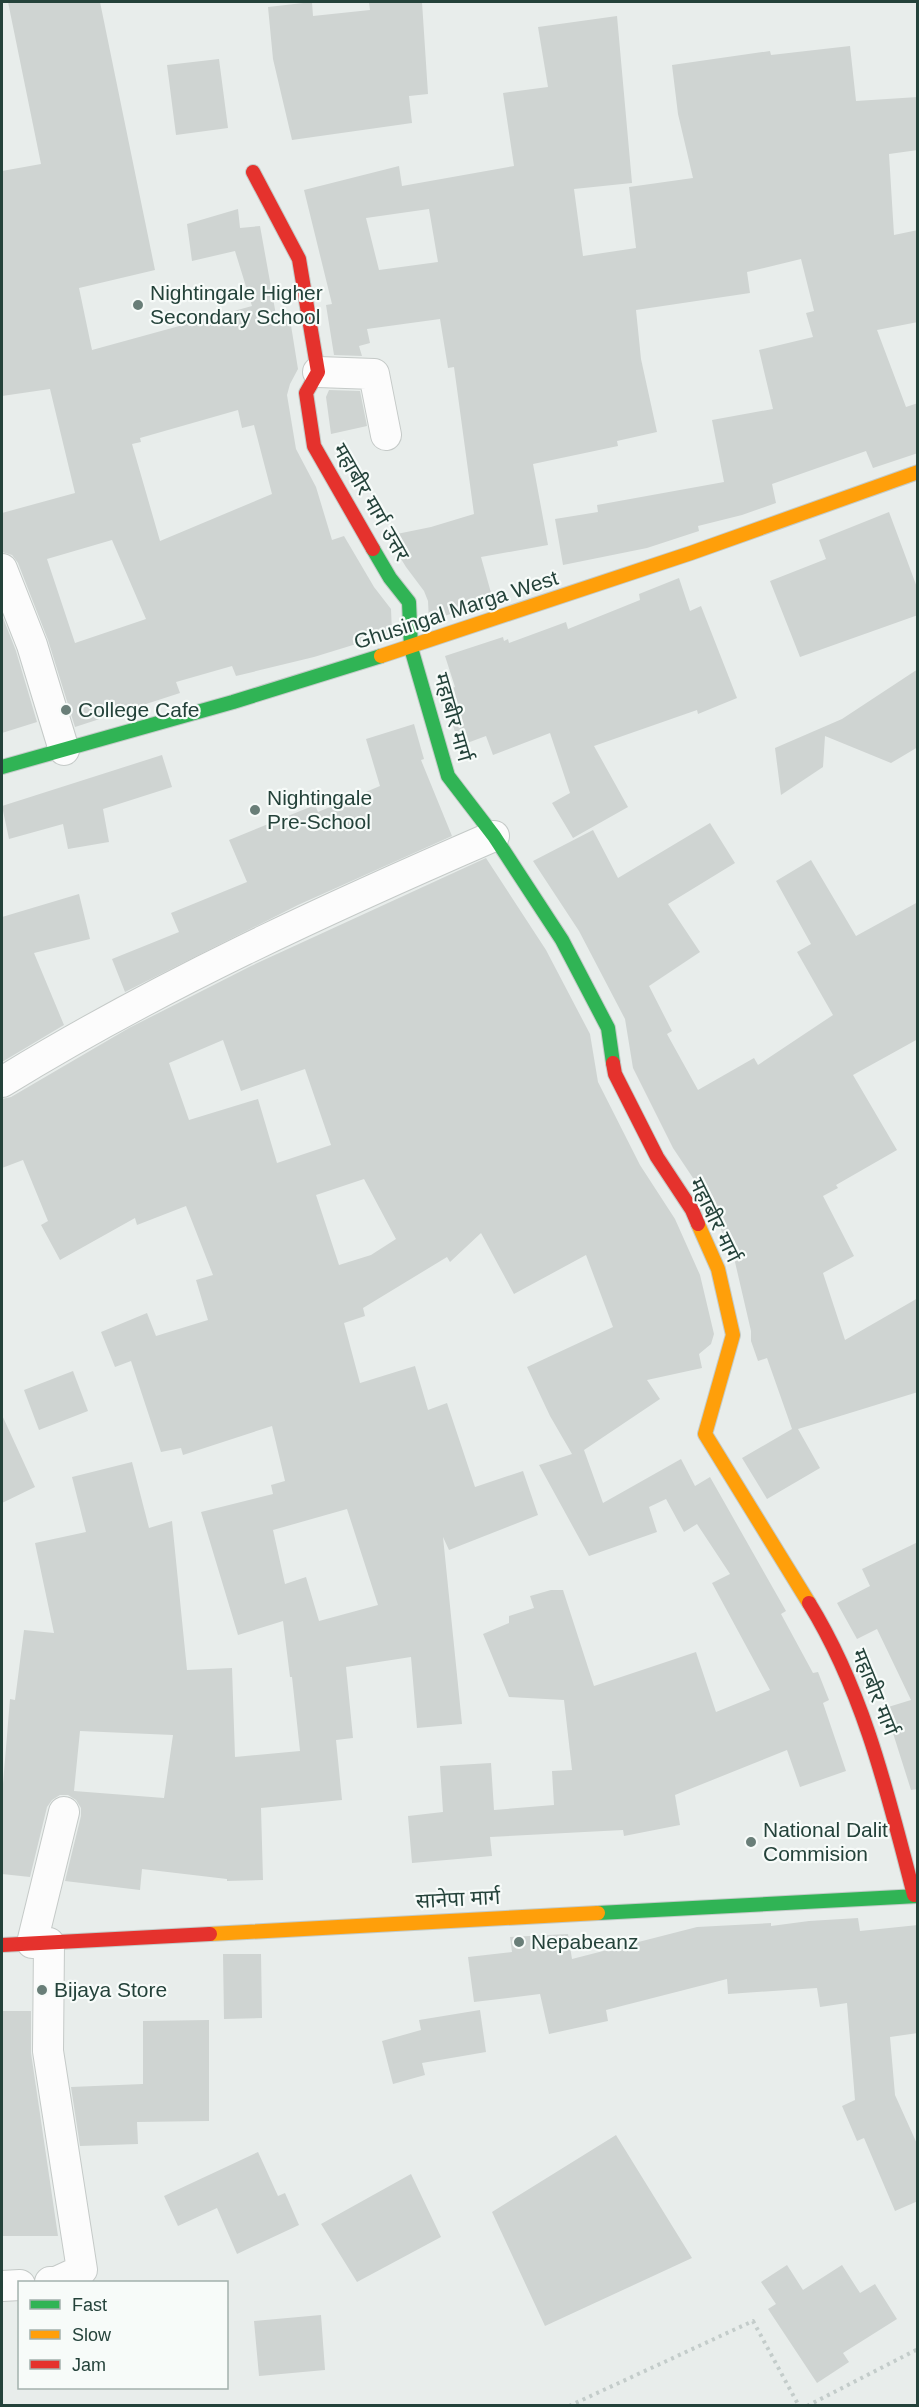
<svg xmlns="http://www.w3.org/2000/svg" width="919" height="2407" viewBox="0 0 919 2407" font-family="Helvetica,'Noto Sans Devanagari',sans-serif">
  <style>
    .building { fill: #cfd4d2; fill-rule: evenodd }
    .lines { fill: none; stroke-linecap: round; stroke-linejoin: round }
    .street-casing { stroke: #c5cac8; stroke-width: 32 }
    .fast-casing { stroke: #c3cbc8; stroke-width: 16 }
    .slow-casing { stroke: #c3cbc8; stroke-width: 16 }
    .jam-casing { stroke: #c3cbc8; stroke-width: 16 }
    .path { stroke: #c3ccca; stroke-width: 4; stroke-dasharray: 3 4.5; stroke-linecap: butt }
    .street { stroke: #fcfcfc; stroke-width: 30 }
    .fast { stroke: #30b455; stroke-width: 14 }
    .slow { stroke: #ff9f0a; stroke-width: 14 }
    .jam { stroke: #e5322d; stroke-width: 14 }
    .poi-dot { fill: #697e78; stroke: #f7fbf9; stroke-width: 2 }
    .labels { text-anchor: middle; stroke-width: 4.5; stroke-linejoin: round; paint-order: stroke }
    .poi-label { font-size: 21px; fill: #24423a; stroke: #f7fbf9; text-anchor: start }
    .street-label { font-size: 21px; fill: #24423a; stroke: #f7fbf9 }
  </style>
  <rect width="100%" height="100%" fill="#e8edeb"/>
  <path class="building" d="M8 2H100L155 270 79 288 92 350 252 306 235 251 192 261 187 224 238 209 240 228 260 226 276 315 289 313 298 369 290 384 287 395 296 449 316 487 332 540 344 536 374 587 391 609 392 633 314 657 236 676 232 666 176 682 180 693 75 727 48 640 18 563 12 555 2 552V513L75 493 50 389 2 396V171L41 164ZM238 410 242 428 254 425 272 494 160 541 132 444 141 442 140 438ZM112 540 146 619 75 643 47 559Z
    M312 2 313 16 370 10 369 2H422L428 94 409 96 412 123 292 140 273 59 268 7Z
    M617 16 632 183 574 189 583 256 636 248 629 187 693 178 678 114 672 65 770 51 771 55 850 46 856 101 918 97V150L889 154 894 235 918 230V322L877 330 906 407 918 403V453L873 468 866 451 772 484 776 503 742 515 698 526 699 531 647 548 563 565 555 519 598 512 597 505 724 482 712 420 773 409 759 350 813 337 806 313 814 311 801 259 747 272 750 293 636 310 641 359 657 432 617 441 618 446 533 464 548 545 481 557 493 600 429 621 428 601 424 591 406 567 387 536 431 527 474 514 454 367 448 368 440 319 367 329 370 343 359 346 362 356 334 355 326 305 332 304 304 190 399 166 402 186 514 166 503 93 548 87 538 27ZM429 209 438 262 379 270 366 218Z
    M219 59 228 128 176 135 167 65Z
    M329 390 360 391 367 426 331 434 326 397Z
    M889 512 918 590V615L800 657 770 581 826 559 819 540Z
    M679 578 690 611 701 606 737 698 698 714 697 710 594 746 628 807 573 838 552 803 570 793 550 733 493 755 486 736 459 746 443 691 455 687 445 656 503 637 504 641 508 639 509 643 566 622 568 629 640 600 639 594Z
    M2 615 16 651 37 722 2 733Z
    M918 669V747L891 763 825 736 823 767 781 795 775 748 842 719Z
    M414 724 424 759 421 760 452 836 298 905 125 992 112 959 179 932 171 913 247 882 229 840 315 805 318 812 380 786 366 739Z
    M162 755 172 787 103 809 109 842 68 849 63 824 9 839 2 806Z
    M710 823 735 863 668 904 700 952 649 986 672 1031 667 1034 698 1090 754 1058 758 1065 833 1015 797 952 811 944 776 881 811 860 856 936 918 902V1039L853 1075 897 1150 836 1185 838 1188 823 1196 854 1256 823 1273 845 1340 918 1298V1392L798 1429 820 1468 767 1499 742 1458 792 1429 767 1358 758 1361 751 1341V1331L735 1262 709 1202 673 1148 633 1068 625 1019 579 931 533 861 593 830 618 878Z
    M486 858 546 950 590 1034 598 1082 640 1165 675 1219 700 1275 714 1334 711 1344 699 1354 702 1368 647 1380 660 1399 584 1450 603 1503 681 1459 695 1486 710 1477 786 1611 781 1614 813 1673 818 1672 829 1700 823 1703 846 1771 800 1787 787 1750 675 1795 680 1825 624 1836 623 1830 490 1837 492 1856 412 1863 408 1816 443 1812 440 1766 491 1763 494 1810 554 1805 552 1771 572 1770 564 1700 509 1697 483 1634 509 1623V1616L534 1608 530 1596 551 1590H563L594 1686 696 1652 716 1712 770 1690 712 1583 730 1574 697 1524 684 1532 666 1499 649 1507 657 1532 589 1556 539 1465 572 1454 550 1416 527 1367 613 1327 586 1255 514 1294 481 1233 450 1262 447 1257 363 1308 365 1316 344 1323 360 1383 415 1366 428 1410 447 1403 475 1487 523 1471 538 1515 449 1550 443 1537 462 1724 417 1728 411 1657 346 1667 353 1738 336 1740 342 1800 261 1808 263 1880 227 1881V1879L142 1869 140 1890 65 1881 81 1816V1808L76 1800 68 1795H60L52 1800 47 1807 30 1877 2 1874V1796L10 1699 15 1700 24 1630 54 1633 35 1543 86 1532 72 1477 132 1462 149 1528 172 1521 187 1670 232 1668 235 1757 300 1751 292 1677H290L283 1621 238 1635 201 1512 273 1494 271 1485 285 1481 272 1426 183 1455 181 1448 161 1452 131 1361 115 1367 101 1332 147 1313 156 1336 208 1320 196 1280 213 1275 186 1206 137 1225 135 1218 60 1260 41 1225 48 1221 23 1160 2 1168V1099L11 1097 129 1028 251 966ZM223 1040 241 1091 305 1069 331 1145 277 1163 258 1099 189 1120 169 1063ZM364 1179 396 1239 371 1255 339 1265 316 1195ZM347 1509 378 1605 319 1621 306 1577 285 1584 273 1530ZM80 1731 173 1735 164 1798 74 1791Z
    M79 894 90 939 34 953 64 1025 2 1062V917Z
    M73 1371 88 1411 39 1430 24 1390Z
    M2 1415 35 1487 2 1503Z
    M918 1542V1789L911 1790 885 1708 911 1700 877 1629 857 1639 837 1603 870 1586 862 1569Z
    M858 1918 860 1931 918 1925V2033L890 2037 895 2095 918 2146V2201L895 2211 864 2138 857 2141 842 2106 855 2100 847 2003 820 2007 817 1988 728 1994 727 1979 606 2010 608 2021 549 2034 540 1994 474 2002 468 1957 512 1952 510 1937 568 1934 572 1959 697 1927 771 1923V1926L809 1921Z
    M223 1954H261L262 2018 224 2019Z
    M480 2010 486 2052 422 2063 425 2075 393 2084 382 2041 421 2030 419 2020Z
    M2 2011H31V2053L58 2236H2Z
    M209 2020V2121L137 2122 138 2144 80 2146 71 2087 143 2084V2021Z
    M616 2135 692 2258 545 2326 492 2212Z
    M258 2152 278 2196 285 2193 299 2225 237 2254 217 2208 178 2226 164 2196Z
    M411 2174 441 2237 357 2282 321 2224Z
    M787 2265 803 2290 842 2265 860 2293 875 2284 897 2319 843 2353 849 2362 817 2383 768 2309 776 2304 761 2282Z
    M321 2315 325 2370 259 2376 254 2321Z"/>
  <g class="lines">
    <defs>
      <path id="street" d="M318 372 374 374 386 435
        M2 569 32 645 64 750
        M2 1082C158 986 326 909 494 836
        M32 1943 64 1812
        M49 1943 48 2051 82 2270 56 2282H50
        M2 2286 20 2285"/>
      <path id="fast" d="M373 549 390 578 409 602 411 648 448 776 494 836 562 940 608 1028 613 1063
        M2 767 233 702 381 656
        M598 1913 918 1896"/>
      <path id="slow" d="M381 656 691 553 918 472
        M698 1224 718 1269 733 1335 705 1434 809 1603
        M210 1934 598 1913"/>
      <path id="jam" d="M253 172 299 259 318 372 306 393 314 446 373 549
        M613 1063 615 1074 657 1157 692 1210 698 1224
        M809 1603C864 1692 888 1795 914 1895
        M2 1945 210 1934"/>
    </defs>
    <use href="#street" class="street-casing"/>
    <use href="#fast" class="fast-casing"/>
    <use href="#slow" class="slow-casing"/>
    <use href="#jam" class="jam-casing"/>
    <path class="path" d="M569 2406 753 2321 799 2406
      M807 2406 918 2349"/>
    <use href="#street" class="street"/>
    <use href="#fast" class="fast"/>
    <use href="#slow" class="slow"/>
    <use href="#jam" class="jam"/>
  </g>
  <g class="poi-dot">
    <circle cx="138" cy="305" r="6"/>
    <circle cx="66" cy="710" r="6"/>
    <circle cx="255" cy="810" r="6"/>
    <circle cx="751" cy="1842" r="6"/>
    <circle cx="519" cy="1942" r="6"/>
    <circle cx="42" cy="1990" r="6"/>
  </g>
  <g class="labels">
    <g class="poi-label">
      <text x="150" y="300">Nightingale Higher<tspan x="150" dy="24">Secondary School</tspan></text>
      <text x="78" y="717">College Cafe</text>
      <text x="267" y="805">Nightingale<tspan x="267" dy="24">Pre-School</tspan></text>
      <text x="763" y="1837">National Dalit<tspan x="763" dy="24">Commision</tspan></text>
      <text x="531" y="1949">Nepabeanz</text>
      <text x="54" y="1997">Bijaya Store</text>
    </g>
    <g class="street-label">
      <text transform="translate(371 502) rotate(60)" y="7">महाबीर मार्ग उत्तर</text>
      <text transform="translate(456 610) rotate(-18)" y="7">Ghusingal Marga West</text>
      <text transform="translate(453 717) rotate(74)" y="7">महाबीर मार्ग</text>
      <text transform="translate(715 1220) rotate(64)" y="7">महाबीर मार्ग</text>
      <text transform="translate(875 1692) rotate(68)" y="7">महाबीर मार्ग</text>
      <text transform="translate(458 1899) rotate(-3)" y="7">सानेपा मार्ग</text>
    </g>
  </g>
  <rect width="919" height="2407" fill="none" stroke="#24423a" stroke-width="6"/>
  <rect x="18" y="2281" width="210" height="108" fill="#f7fbf9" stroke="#a3b1ad" stroke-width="1.5"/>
  <rect x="30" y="2300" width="30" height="9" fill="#30b455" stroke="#a3b1ad" stroke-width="1.5"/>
  <text x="72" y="2311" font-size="18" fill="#24423a">Fast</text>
  <rect x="30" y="2330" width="30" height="9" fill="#ff9f0a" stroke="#a3b1ad" stroke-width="1.5"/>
  <text x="72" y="2341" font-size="18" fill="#24423a">Slow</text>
  <rect x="30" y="2360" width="30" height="9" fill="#e5322d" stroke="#a3b1ad" stroke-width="1.5"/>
  <text x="72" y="2371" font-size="18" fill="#24423a">Jam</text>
</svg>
